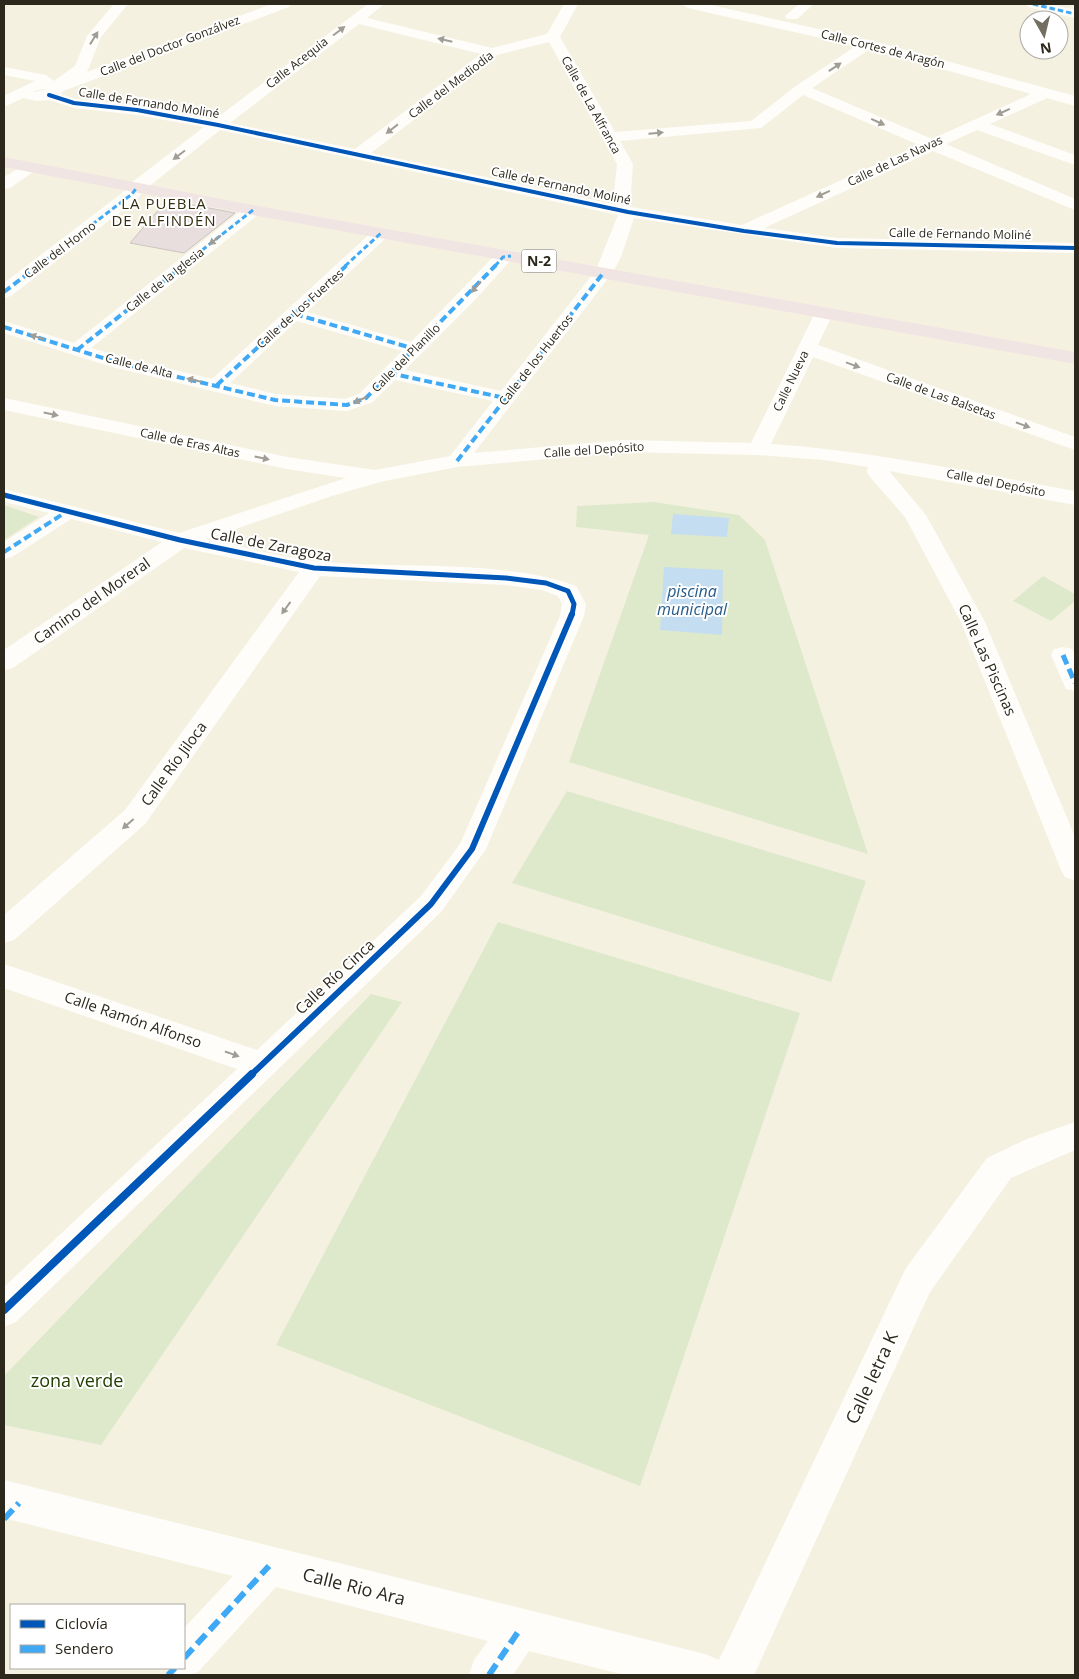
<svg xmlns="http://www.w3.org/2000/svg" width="1079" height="1679" viewBox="0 0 1079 1679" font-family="'Open Sans',sans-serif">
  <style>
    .green { fill: #dee9cc }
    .water { fill: #c5ddf1 }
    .building { fill: #e8dedd; stroke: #ccc4c1 }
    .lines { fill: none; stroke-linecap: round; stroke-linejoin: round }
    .minor { fill: #fefdfa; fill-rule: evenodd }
    .highway { fill: #f0e5e3; fill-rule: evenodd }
    .quiet-far3 { stroke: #3fa9f5; stroke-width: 3; stroke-dasharray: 5.5 3; stroke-linecap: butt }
    .quiet-far2 { stroke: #3fa9f5; stroke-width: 4; stroke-dasharray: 8 4; stroke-linecap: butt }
    .quiet-far1 { stroke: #3fa9f5; stroke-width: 5; stroke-dasharray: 10 5; stroke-linecap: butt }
    .quiet { stroke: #3fa9f5; stroke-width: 6; stroke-dasharray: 13 6; stroke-linecap: butt }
    .cycleway-far3-casing { stroke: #fff; stroke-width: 5.5 }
    .cycleway-far2-casing { stroke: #fff; stroke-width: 8 }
    .cycleway-far1-casing { stroke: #fff; stroke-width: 9 }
    .cycleway-casing { stroke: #fff; stroke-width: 11 }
    .cycleway-far3 { stroke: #0057b8; stroke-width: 4 }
    .cycleway-far2 { stroke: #0057b8; stroke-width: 5 }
    .cycleway-far1 { stroke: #0057b8; stroke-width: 6 }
    .cycleway { stroke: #0057b8; stroke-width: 8 }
    .oneway { fill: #a09d96 }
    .labels { text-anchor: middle; stroke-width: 4; stroke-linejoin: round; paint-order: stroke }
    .far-street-label { font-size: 12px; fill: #2c281b; stroke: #fff }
    .shield { fill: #fff; stroke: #6b685f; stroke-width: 1 }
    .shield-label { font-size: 14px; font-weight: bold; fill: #2c281b }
    .far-quarter-label { font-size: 15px; letter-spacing: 1px; fill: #352d0f; stroke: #fff }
    .street-label { font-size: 15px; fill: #2c281b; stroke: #fff }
    .water-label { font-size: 16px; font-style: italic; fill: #275b89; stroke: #fff }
    .near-street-label { font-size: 18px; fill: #2c281b; stroke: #fff }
    .near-park-label { font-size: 18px; fill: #233f00; stroke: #fff }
  </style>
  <rect width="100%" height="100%" fill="#f5f1e1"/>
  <path class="green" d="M654 502 739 515 765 540 868 854 569 762 649 535 576 527 577 506Z
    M4 505 39 517 4 540Z
    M1043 576 1075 594V601L1051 621 1013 601Z
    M567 791 866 881 831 982 512 883Z
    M498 922 800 1013 640 1486 276 1345Z
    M371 994 402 1002 101 1445 4 1425V1376Z"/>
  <path class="water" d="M673 514 729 518 727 537 671 534Z
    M664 567 723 570 722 635 660 630Z"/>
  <path class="building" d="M167 200 235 213 184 253 130 243Z"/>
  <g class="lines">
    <path class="minor" d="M114 4H128L101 37 87 72 272 4H291L289 7 63 91 61 94 76 99 137 105 214 120 368 4H384L367 18 492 48 547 34 564 4H578L560 37 615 132 751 121 796 86 856 46 688 8 681 4H706L873 41 1075 96V106L1047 98 990 124 1075 155V165L977 130 946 144 1075 199V210L933 151 764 228 837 238 1075 243V253L837 248 634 218 621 257 613 272 474 453 624 440 751 443 815 313 817 309H831L833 313 818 345 1075 437V450L813 357 771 444C874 451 974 473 1075 491V505L889 471 926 515 985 622 1075 837V881L1065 877 1061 870 961 622 905 517 870 477 867 472 868 467 824 460 758 455 624 452 457 467 380 482 332 496 206 539C242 546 279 557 315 561 398 570 498 558 576 586L586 604 584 616 486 849 441 912 16 1322 4 1327V1287L237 1069 4 988V964L257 1050 421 896 460 844 560 616 562 604 558 596 542 590 506 585 320 576 145 824 14 940 4 943V915L125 810 299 572 184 548 13 668 4 670V650L162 542 71 519 12 557 4 559V542L49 513 4 502V489L179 533 346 478 287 469 4 410V398L287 457 375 470 450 456 493 401 395 380 373 402 347 411 275 406 112 367 4 333V321L74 343 247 206H259L262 210 259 214 91 348 125 358 212 379 375 229H387L390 233 387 237 307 312 411 342 497 253 511 251 517 252 520 256 517 260 509 262 474 301 405 370 501 391 596 270 618 215 220 130 143 191 138 198 11 296 4 298V283L126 190 131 183 204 127 137 115 74 108 49 100 37 101 23 98 4 107V96L35 81 4 75V67L46 75 54 81 75 66 87 36ZM359 24 481 54 355 149 230 123ZM549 42 617 164 613 204 371 153 497 55ZM870 49 1031 94 932 139 812 88ZM43 89H48L34 92V91ZM803 95 919 145 742 225 630 207 633 164 620 141 761 128ZM297 321 402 351 359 394 345 399 275 394 230 383Z
      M799 4H814L797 19H787L785 16Z
      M1026 4H1049L1075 10V18L1028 7Z
      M30 162 36 164 38 167 36 170 10 188 4 189V177Z
      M1063 647 1072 649 1075 655V691L1066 689 1051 655 1054 649Z
      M1075 1122V1150L1011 1178 930 1292 754 1675H625L529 1651 513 1675H469L474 1660 488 1641 276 1587 198 1672C189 1676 179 1676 170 1672L168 1668H184V1628L233 1576 4 1518V1480L705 1654 719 1660 906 1268 987 1158 1027 1139Z"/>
    <path class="highway" d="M4 157 253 205 1075 352V364L253 215 4 167Z"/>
    <path class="quiet-far3" d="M1033 4 1075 14
      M38 266 132 194 137 187
      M182 266 253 210
      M345 266 381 233
      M495 266 503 257 511 256"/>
    <path class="quiet-far2" d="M4 292 39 265
      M295 314 415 349
      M4 327 119 363 275 400 347 405 366 398 496 265
      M77 350 184 265
      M389 373 505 398
      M217 385 347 265
      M457 461 604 272
      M4 552 66 512"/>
    <path class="quiet-far1" d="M1063 655 1075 683"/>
    <path class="quiet" d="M4 1519 19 1503
      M184 1658 269 1566
      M168 1675 175 1668
      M489 1675 520 1629"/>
    <defs>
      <path id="cycleway-far3" d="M49 95 74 103 137 110 218 125 628 212 744 231 837 243 1075 248"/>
      <path id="cycleway-far2" d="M4 495 180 540 314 568 506 578 546 583 568 591 574 604 572 615"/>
      <path id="cycleway-far1" d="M251 1075 431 904 472 849 572 614"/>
      <path id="cycleway" d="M4 1310 252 1074"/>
    </defs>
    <use href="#cycleway-far3" class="cycleway-far3-casing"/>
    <use href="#cycleway-far2" class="cycleway-far2-casing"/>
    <use href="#cycleway-far1" class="cycleway-far1-casing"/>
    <use href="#cycleway" class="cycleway-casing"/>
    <use href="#cycleway-far3" class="cycleway-far3"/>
    <use href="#cycleway-far2" class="cycleway-far2"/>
    <use href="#cycleway-far1" class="cycleway-far1"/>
    <use href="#cycleway" class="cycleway"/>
  </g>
  <defs><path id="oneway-solid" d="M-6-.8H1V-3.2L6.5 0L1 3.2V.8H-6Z" transform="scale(1.25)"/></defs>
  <g class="oneway">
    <use href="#oneway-solid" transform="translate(339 31) rotate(-37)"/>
    <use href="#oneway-solid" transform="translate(94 38) rotate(-58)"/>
    <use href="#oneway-solid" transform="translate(445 40) rotate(-167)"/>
    <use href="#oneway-solid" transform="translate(835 67) rotate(-34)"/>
    <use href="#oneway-solid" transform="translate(1003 112) rotate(156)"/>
    <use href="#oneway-solid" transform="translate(878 122) rotate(24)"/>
    <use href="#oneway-solid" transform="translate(392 129) rotate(142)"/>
    <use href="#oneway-solid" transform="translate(656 133) rotate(-5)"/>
    <use href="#oneway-solid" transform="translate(179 155) rotate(143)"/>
    <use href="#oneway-solid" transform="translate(823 194) rotate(155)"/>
    <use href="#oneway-solid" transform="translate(215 240) rotate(142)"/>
    <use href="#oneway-solid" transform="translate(476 287) rotate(131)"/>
    <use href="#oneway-solid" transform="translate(37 337) rotate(-162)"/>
    <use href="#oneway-solid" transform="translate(853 365) rotate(20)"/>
    <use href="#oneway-solid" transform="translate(194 380) rotate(-167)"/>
    <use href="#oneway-solid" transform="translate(360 400) rotate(156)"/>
    <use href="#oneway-solid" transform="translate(51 414) rotate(12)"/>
    <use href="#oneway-solid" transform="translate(1023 425) rotate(20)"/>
    <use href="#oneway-solid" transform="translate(262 458) rotate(12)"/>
    <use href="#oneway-solid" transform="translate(286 608) rotate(126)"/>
    <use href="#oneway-solid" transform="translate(128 824) rotate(139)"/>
    <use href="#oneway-solid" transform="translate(232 1054) rotate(19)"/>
  </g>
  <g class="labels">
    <g class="far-street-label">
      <text transform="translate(170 46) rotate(-21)" y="4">Calle del Doctor Gonzálvez</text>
      <text transform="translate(883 49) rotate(14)" y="4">Calle Cortes de Aragón</text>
      <text transform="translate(297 63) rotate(-38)" y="4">Calle Acequia</text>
      <text transform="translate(451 85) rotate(-37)" y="4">Calle del Mediodía</text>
      <text transform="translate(149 103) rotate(9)" y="4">Calle de Fernando Moliné</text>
      <text transform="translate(591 105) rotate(61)" y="4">Calle de La Alfranca</text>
      <text transform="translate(895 161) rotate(-25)" y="4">Calle de Las Navas</text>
      <text transform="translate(561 186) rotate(12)" y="4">Calle de Fernando Moliné</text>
      <text transform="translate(960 234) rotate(1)" y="4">Calle de Fernando Moliné</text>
      <text transform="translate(60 250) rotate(-37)" y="4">Calle del Horno</text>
      <text transform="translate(165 280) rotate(-38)" y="4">Calle de la Iglesia</text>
      <text transform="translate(300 309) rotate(-42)" y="4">Calle de Los Fuertes</text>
      <text transform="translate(406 358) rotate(-45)" y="4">Calle del Planillo</text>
      <text transform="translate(536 360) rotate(-52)" y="4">Calle de los Huertos</text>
      <text transform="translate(139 366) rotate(14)" y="4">Calle de Alta</text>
      <text transform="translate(791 381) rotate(-64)" y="4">Calle Nueva</text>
      <text transform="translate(941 396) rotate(20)" y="4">Calle de Las Balsetas</text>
      <text transform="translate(190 443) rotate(12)" y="4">Calle de Eras Altas</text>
      <text transform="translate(594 450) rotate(-4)" y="4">Calle del Depósito</text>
      <text transform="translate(996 483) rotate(11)" y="4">Calle del Depósito</text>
    </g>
    <rect class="shield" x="521.5" y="249.5" width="35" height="23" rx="4"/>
    <g class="shield-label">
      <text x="539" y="266">N-2</text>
    </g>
    <g class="far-quarter-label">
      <text x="164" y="209">LA PUEBLA<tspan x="164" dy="17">DE ALFINDÉN</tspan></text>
    </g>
    <g class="street-label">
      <text transform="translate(271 545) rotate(11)" y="5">Calle de Zaragoza</text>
      <text transform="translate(92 601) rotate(-35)" y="5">Camino del Moreral</text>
      <text transform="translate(987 660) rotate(66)" y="5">Calle Las Piscinas</text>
      <text transform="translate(174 764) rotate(-54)" y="5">Calle Río Jiloca</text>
      <text transform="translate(335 977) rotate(-43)" y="5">Calle Río Cinca</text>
      <text transform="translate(133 1020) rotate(19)" y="5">Calle Ramón Alfonso</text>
    </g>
    <g class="water-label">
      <text x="692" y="597">piscina<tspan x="692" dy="18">municipal</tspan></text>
    </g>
    <g class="near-street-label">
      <text transform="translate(872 1378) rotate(-65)" y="6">Calle letra K</text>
      <text transform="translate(354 1587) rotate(14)" y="6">Calle Rio Ara</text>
    </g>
    <g class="near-park-label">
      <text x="77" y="1387">zona verde</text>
    </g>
  </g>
  <rect width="1079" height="1679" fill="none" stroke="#2c281b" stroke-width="10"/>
  <rect x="10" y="1604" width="175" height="65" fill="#ffffff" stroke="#aba9a4"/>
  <rect x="20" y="1620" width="25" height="8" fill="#0057b8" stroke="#aba9a4"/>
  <text x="55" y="1629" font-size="15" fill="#2c281b">Ciclovía</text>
  <rect x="20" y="1645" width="25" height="8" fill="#3fa9f5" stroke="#aba9a4"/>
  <text x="55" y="1654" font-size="15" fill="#2c281b">Sendero</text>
  <g transform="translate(1044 35) rotate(172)"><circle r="24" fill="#ffffff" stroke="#aba9a4"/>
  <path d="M0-4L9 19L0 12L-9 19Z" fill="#726e60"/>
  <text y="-8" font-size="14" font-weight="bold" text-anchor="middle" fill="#2c281b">N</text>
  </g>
</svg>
